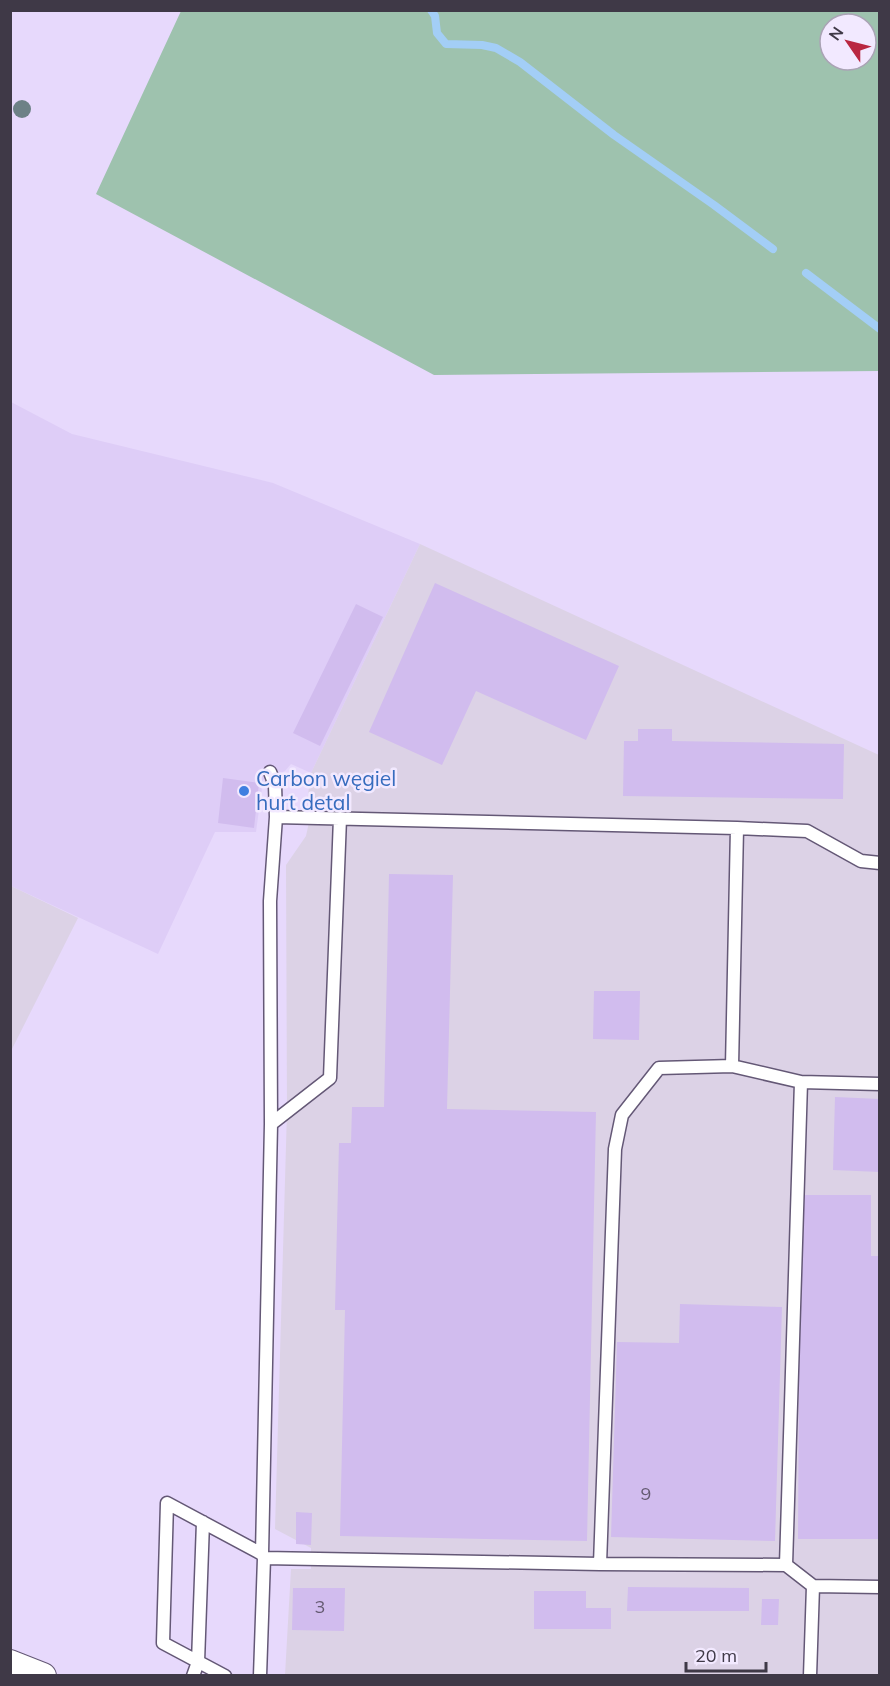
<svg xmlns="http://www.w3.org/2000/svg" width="890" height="1686" viewBox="0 0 890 1686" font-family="Mulish,sans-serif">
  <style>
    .built { fill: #decdf7 }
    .industrial { fill: #dcd2e6 }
    .green { fill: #9ec2ae; fill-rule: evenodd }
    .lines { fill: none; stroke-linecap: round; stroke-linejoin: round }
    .stream { stroke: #a3cef6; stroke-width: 8 }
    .building { fill: #d1bcee }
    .service-casing { stroke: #645876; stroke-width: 15 }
    .minor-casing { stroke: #645876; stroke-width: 28 }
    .service { stroke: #fff; stroke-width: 12 }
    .minor { stroke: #fff; stroke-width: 26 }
    .tree { fill: #6d8186 }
    .shop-dot { fill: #3f7fe0; stroke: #f2e9ff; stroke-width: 2 }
    .labels { text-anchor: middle; stroke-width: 5; stroke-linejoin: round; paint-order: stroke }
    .number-label { font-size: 18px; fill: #645a71 }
    .shop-label { font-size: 21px; fill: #366cbe; stroke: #f2e9ff; text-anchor: start }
  </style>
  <rect width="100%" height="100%" fill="#e7d9fc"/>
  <path class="built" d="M11 402 72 434 273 483 420 544 311 773 291 764 285 771 263 780 256 832H215L158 954 11 886Z"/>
  <path class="industrial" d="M420 544 879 755V1675H285L291 1569H311V1548L275 1529 287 1111 286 865 306 836 313 804 307 802 311 773Z
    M11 886 78 918 11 1051Z"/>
  <path class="green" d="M181 11H879V371L434 375 96 194ZM830 24H866V60H830Z"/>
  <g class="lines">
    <path class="stream" d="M431 10 435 16 437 33 446 44 482 45 496 48 520 62 614 135 714 205 773 249
      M806 273 880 329"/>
  </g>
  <path class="building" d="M435 583 619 666 586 740 476 691 442 765 369 732Z
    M356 604 383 617 320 746 293 733Z
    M638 729H672V741L844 744 843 799 623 796 624 741H638Z
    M223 778 259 783 254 828 218 823Z
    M389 874 453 875 447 1109 596 1112 587 1541 340 1536 345 1310H335L339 1143H351L352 1107H384Z
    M594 991H640L639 1040 593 1039Z
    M835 1097 880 1099V1172L833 1170Z
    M800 1195H871V1256H880V1539H798Z
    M680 1304 782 1307 775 1541 611 1537 617 1342 679 1343Z
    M296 1512 312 1513 311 1545 296 1544Z
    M628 1587 749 1588V1611H627Z
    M293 1588H345L344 1631 292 1630Z
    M534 1591H586V1608H611V1629H534Z
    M762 1599H779L778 1625H761Z"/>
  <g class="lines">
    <defs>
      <path id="service" d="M276 817 737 828 732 1066
        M737 828 807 831 861 861 880 863
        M271 1124 330 1078 340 818
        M264 1558 600 1564 786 1565 813 1586 880 1587
        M600 1564 615 1149 622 1115 659 1068 732 1066 801 1082 880 1084
        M786 1565 801 1082
        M193 1676 198 1662 203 1522
        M225 1676 163 1643 167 1503 262 1554
        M260 1676 264 1558 262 1554 271 1124 270 901 276 817 275 785 270 772
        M810 1676 813 1586"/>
      <path id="minor" d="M10 1663 43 1676"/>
    </defs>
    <use href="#service" class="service-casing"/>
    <use href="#minor" class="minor-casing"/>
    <use href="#service" class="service"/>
    <use href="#minor" class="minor"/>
  </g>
  <circle class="tree" cx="22" cy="109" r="9"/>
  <circle class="shop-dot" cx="244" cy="791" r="6"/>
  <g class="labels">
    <g class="number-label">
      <text x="646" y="1500">9</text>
      <text x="320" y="1613">3</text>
    </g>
    <g class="shop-label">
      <text x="256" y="786">Carbon węgiel<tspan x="256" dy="24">hurt detal</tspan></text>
    </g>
  </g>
  <rect width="890" height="1686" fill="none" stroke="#3f3947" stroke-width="24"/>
  <g transform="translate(848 42) rotate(305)"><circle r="28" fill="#f2e9ff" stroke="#aaa3b5" stroke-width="1.5"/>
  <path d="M0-4.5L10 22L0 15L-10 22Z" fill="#b92741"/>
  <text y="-9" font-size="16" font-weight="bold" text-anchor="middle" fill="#3f3947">N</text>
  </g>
  <path d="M686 1662v9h80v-9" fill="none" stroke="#3f3947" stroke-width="3"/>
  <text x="695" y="1662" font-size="18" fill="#3f3947" stroke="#f2e9ff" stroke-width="4.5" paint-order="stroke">20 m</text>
</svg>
